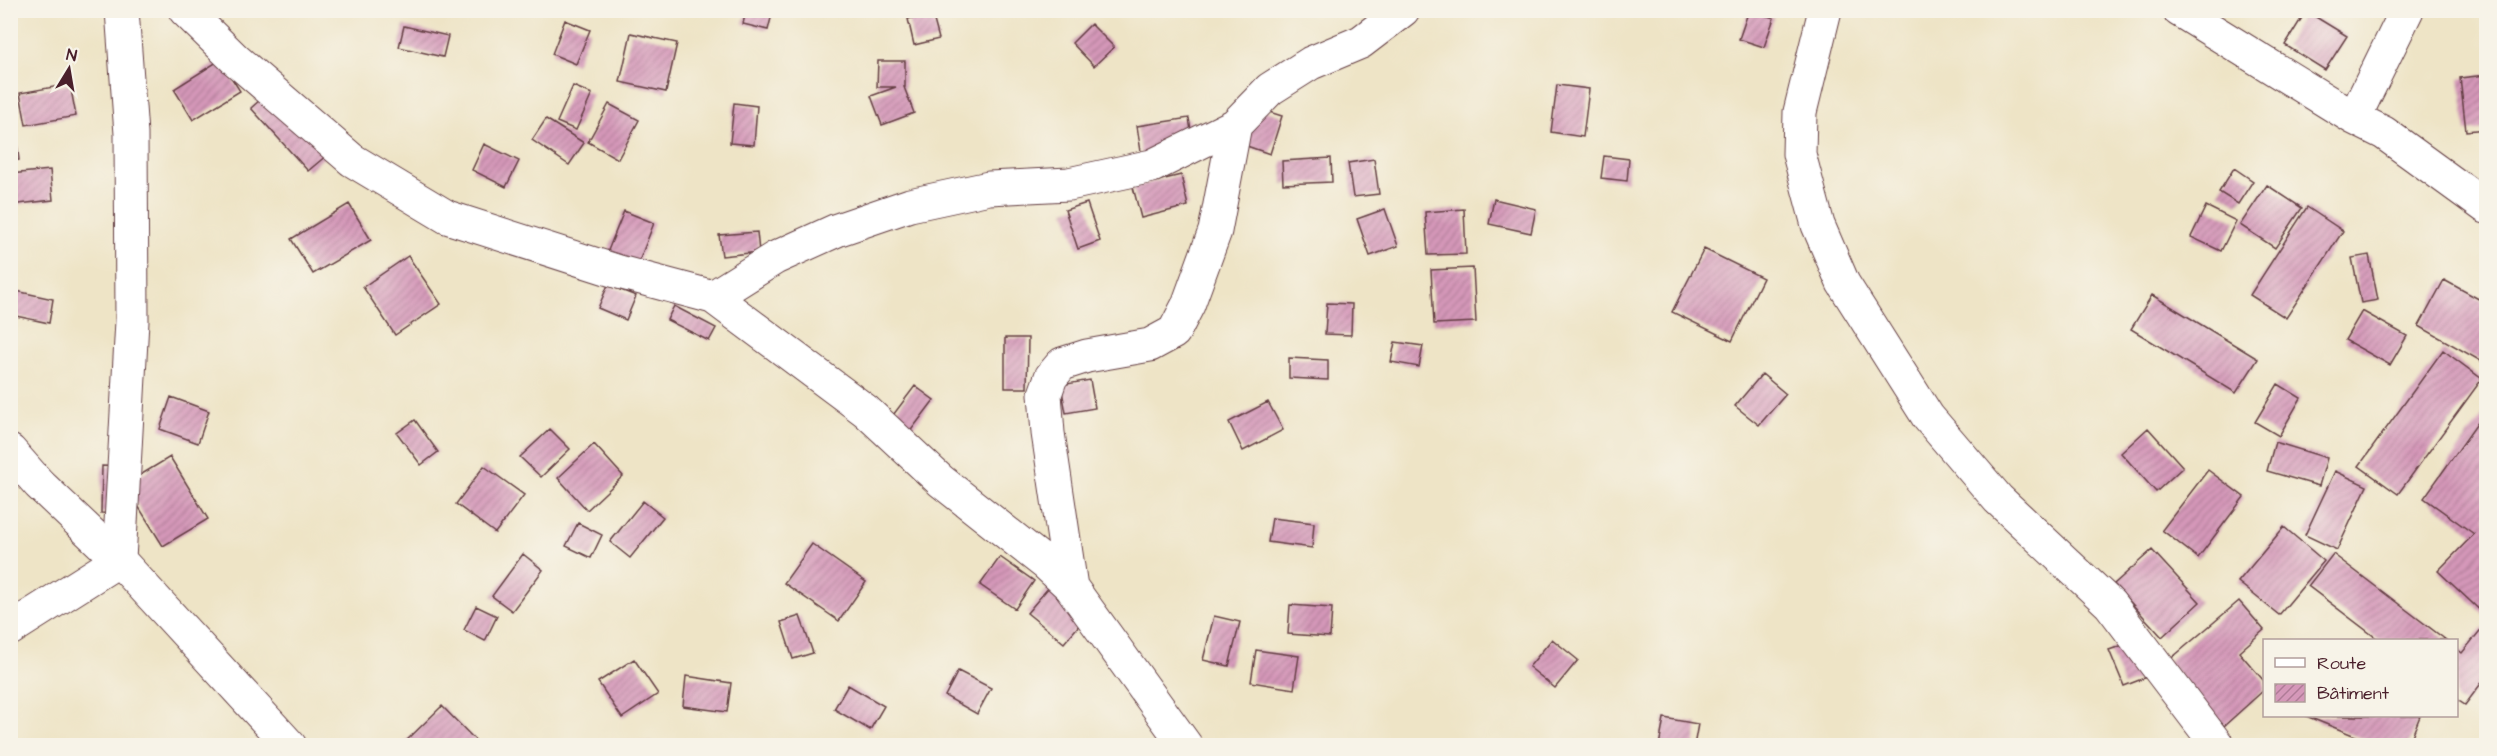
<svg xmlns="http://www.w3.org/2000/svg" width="2497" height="756" viewBox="0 0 2497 756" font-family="'Architects Daughter',sans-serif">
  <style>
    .building { fill: url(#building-hatch) }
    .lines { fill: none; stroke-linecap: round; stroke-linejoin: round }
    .minor-casing { stroke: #633d42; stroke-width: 35 }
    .minor { stroke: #fff; stroke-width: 33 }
  </style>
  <defs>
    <pattern id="building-hatch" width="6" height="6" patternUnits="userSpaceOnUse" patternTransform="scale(1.5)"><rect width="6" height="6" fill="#d598b9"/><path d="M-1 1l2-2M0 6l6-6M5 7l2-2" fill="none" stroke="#af7b97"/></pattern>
  </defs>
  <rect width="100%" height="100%" fill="#f7f3e8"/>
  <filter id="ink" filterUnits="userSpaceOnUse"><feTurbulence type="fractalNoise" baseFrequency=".0167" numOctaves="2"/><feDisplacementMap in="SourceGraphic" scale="12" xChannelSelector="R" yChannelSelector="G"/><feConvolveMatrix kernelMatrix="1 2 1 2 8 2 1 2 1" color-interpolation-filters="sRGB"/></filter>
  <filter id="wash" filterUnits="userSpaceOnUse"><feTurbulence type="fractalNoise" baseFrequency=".008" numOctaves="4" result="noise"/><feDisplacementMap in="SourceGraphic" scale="24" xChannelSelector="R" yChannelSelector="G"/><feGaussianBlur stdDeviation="1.35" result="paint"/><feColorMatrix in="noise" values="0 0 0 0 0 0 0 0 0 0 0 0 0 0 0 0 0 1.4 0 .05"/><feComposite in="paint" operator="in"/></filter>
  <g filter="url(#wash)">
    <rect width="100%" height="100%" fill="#eee4c6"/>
    <g id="blocks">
      <path class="building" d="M746 10H773L768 30 743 24Z
        M1749 10 1774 18 1764 47 1739 39Z
        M2306 11 2347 36 2325 70 2285 45Z
        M932 13 939 39 914 45 908 19Z
        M565 20 590 30 576 64 552 54Z
        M1091 24 1114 47 1094 66 1072 43Z
        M404 26 448 36 443 57 399 47Z
        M631 33 677 43 666 92 620 82Z
        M220 60 240 91 193 120 174 89Z
        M878 61H905V87H904L914 113 882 125 871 96 896 87H877Z
        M2486 75V129L2466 131 2460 78Z
        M70 84 76 116 26 125 20 93Z
        M1557 85 1589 89 1583 137 1551 132Z
        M573 86 592 94 576 130 557 122Z
        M269 92 327 155 308 171 251 108Z
        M734 103 757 106 754 145 730 143Z
        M609 104 639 120 618 159 588 142Z
        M1250 106 1282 116 1270 154 1238 143Z
        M10 111H13L19 160 10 161Z
        M1189 118 1194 150 1142 158 1137 126Z
        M546 119 584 143 569 165 532 140Z
        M484 144 519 161 506 187 472 170Z
        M1604 156 1629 159 1627 181 1601 178Z
        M1331 158 1332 182 1283 184 1282 161Z
        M1374 159 1379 194 1353 197 1348 163Z
        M2234 168 2253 181 2238 204 2219 192Z
        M50 170 53 200 10 205V174Z
        M1181 175 1188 206 1141 218 1133 187Z
        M2267 185 2302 208 2275 248 2240 225Z
        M1494 199 1536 209 1531 233 1489 224Z
        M1087 203 1100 241 1078 249 1065 210Z
        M349 204 371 240 313 274 291 239Z
        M2206 206 2236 221 2221 251 2191 237Z
        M2307 207 2343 231 2286 318 2250 295Z
        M1385 209 1398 246 1370 256 1357 219Z
        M1464 209 1466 254 1428 255 1425 212Z
        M624 211 654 223 638 264 607 253Z
        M757 232 759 252 722 256 719 235Z
        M1704 249 1763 278 1732 341 1672 312Z
        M2369 255 2378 300 2361 303 2352 258Z
        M408 256 441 304 395 335 363 287Z
        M1473 268 1476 322 1434 324 1431 270Z
        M2444 280 2486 303V364L2419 326Z
        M608 285 636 296 626 320 598 308Z
        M16 291 53 299 49 323 11 315Z
        M2152 295 2258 359 2236 393 2131 329Z
        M1327 303 1352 304 1351 335 1325 334Z
        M674 306 716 328 709 341 667 320Z
        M2362 311 2407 336 2390 365 2345 340Z
        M1005 338H1028L1027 388H1005Z
        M1395 342 1423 346 1419 367 1391 362Z
        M2443 350 2482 379 2398 494 2359 466Z
        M1289 358 1328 360V380L1289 378Z
        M1762 374 1786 394 1759 425 1735 406Z
        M1090 380 1095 408 1066 413 1061 385Z
        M2278 384 2301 398 2279 436 2255 422Z
        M915 386 934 400 909 433 890 419Z
        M171 397 209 411 198 443 160 429Z
        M1268 402 1283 430 1243 451 1229 422Z
        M2486 411V495L2484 498 2486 500V616L2438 571 2474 534 2424 498Z
        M415 420 438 452 421 465 397 433Z
        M2148 428 2183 467 2156 492 2121 453Z
        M550 429 570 449 541 477 520 457Z
        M2275 442 2327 458 2319 486 2267 471Z
        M594 444 623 476 587 510 558 478Z
        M170 457 208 519 163 546 127 488V514L101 513 102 466 128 467 127 483Z
        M484 466 524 495 495 533 456 504Z
        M2208 470 2244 497 2198 558 2162 530Z
        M2335 471 2367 486 2337 550 2305 535Z
        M643 501 663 517 630 558 610 542Z
        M1272 518 1314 523 1312 548 1268 542Z
        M578 523 602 535 591 558 566 546Z
        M2284 527 2324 561 2279 615 2238 582Z
        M812 544 866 582 839 621 784 583Z
        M2152 550 2200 602 2162 637 2114 584Z
        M523 554 543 570 512 611 492 596Z
        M2333 554 2446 640H2379L2308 586Z
        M1000 557 1034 581 1015 609 980 585Z
        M1049 587 1086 617 1064 643 1027 613Z
        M2239 601 2264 630 2239 652 2264 681V690L2224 726 2167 662Z
        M1290 605 1332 608 1330 637 1288 634Z
        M476 606 497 616 485 641 464 630Z
        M800 616 813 653 793 659 781 622Z
        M1214 616 1240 622 1229 666 1203 660Z
        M2483 627 2486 630V677L2465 705 2456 699V648L2462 653Z
        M1552 639 1578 660 1555 688 1529 667Z
        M2132 642 2147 677 2124 686 2109 650Z
        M1256 650 1299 656 1294 689 1251 682Z
        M634 659 658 694 622 718 598 682Z
        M958 671 991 688 977 714 945 696Z
        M686 676 731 683 727 712 683 706Z
        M848 685 884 706 870 730 834 709Z
        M442 706 481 746H401Z
        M2306 716H2420L2408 746H2380Z
        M1664 718 1698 724 1694 746H1659Z
        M622 741 657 743V746H622Z"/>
    </g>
  </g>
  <g filter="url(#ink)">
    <use href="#blocks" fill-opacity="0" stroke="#633d42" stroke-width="1.5"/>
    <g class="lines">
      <defs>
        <path id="minor" d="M185 10 236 60 352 160 447 217 619 272 713 297 866 411 941 481 1045 563 1071 587 1186 746
          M1825 10 1800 112 1799 154 1818 225 1843 283 1928 417 1998 499 2110 604 2218 746
          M2179 10 2354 118 2384 133 2486 207
          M2354 118 2407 10
          M713 297 775 258 837 230 910 205 989 188 1069 184 1152 166 1235 125 1270 89 1311 63 1361 42 1403 10
          M10 451 39 484 119 560 290 746
          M1071 587 1048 433 1045 394 1051 377 1062 364 1087 356 1150 345 1174 332 1188 305 1215 231 1235 125
          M10 629 119 560 132 321 131 134 122 10"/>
      </defs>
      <use href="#minor" class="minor-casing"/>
      <use href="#minor" class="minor"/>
    </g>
  </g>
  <rect width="2497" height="756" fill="none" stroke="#f7f3e8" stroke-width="36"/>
  <rect x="2263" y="639" width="195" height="78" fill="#f7f3e8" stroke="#b29e9c" stroke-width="1.5"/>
  <rect x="2275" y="658" width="30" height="9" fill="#ffffff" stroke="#b29e9c" stroke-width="1.5"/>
  <text x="2317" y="669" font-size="18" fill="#4a1f2b">Route</text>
  <rect x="2275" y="684" width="30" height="18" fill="url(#building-hatch)" stroke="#b29e9c" stroke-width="1.5"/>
  <text x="2317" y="699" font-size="18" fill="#4a1f2b">Bâtiment</text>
  <g transform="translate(69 69) rotate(11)" stroke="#f7f3e8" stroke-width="4.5" paint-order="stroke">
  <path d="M0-4.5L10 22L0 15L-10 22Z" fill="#4a1f2b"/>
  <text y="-9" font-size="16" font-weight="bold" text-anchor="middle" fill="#4a1f2b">N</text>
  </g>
</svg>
